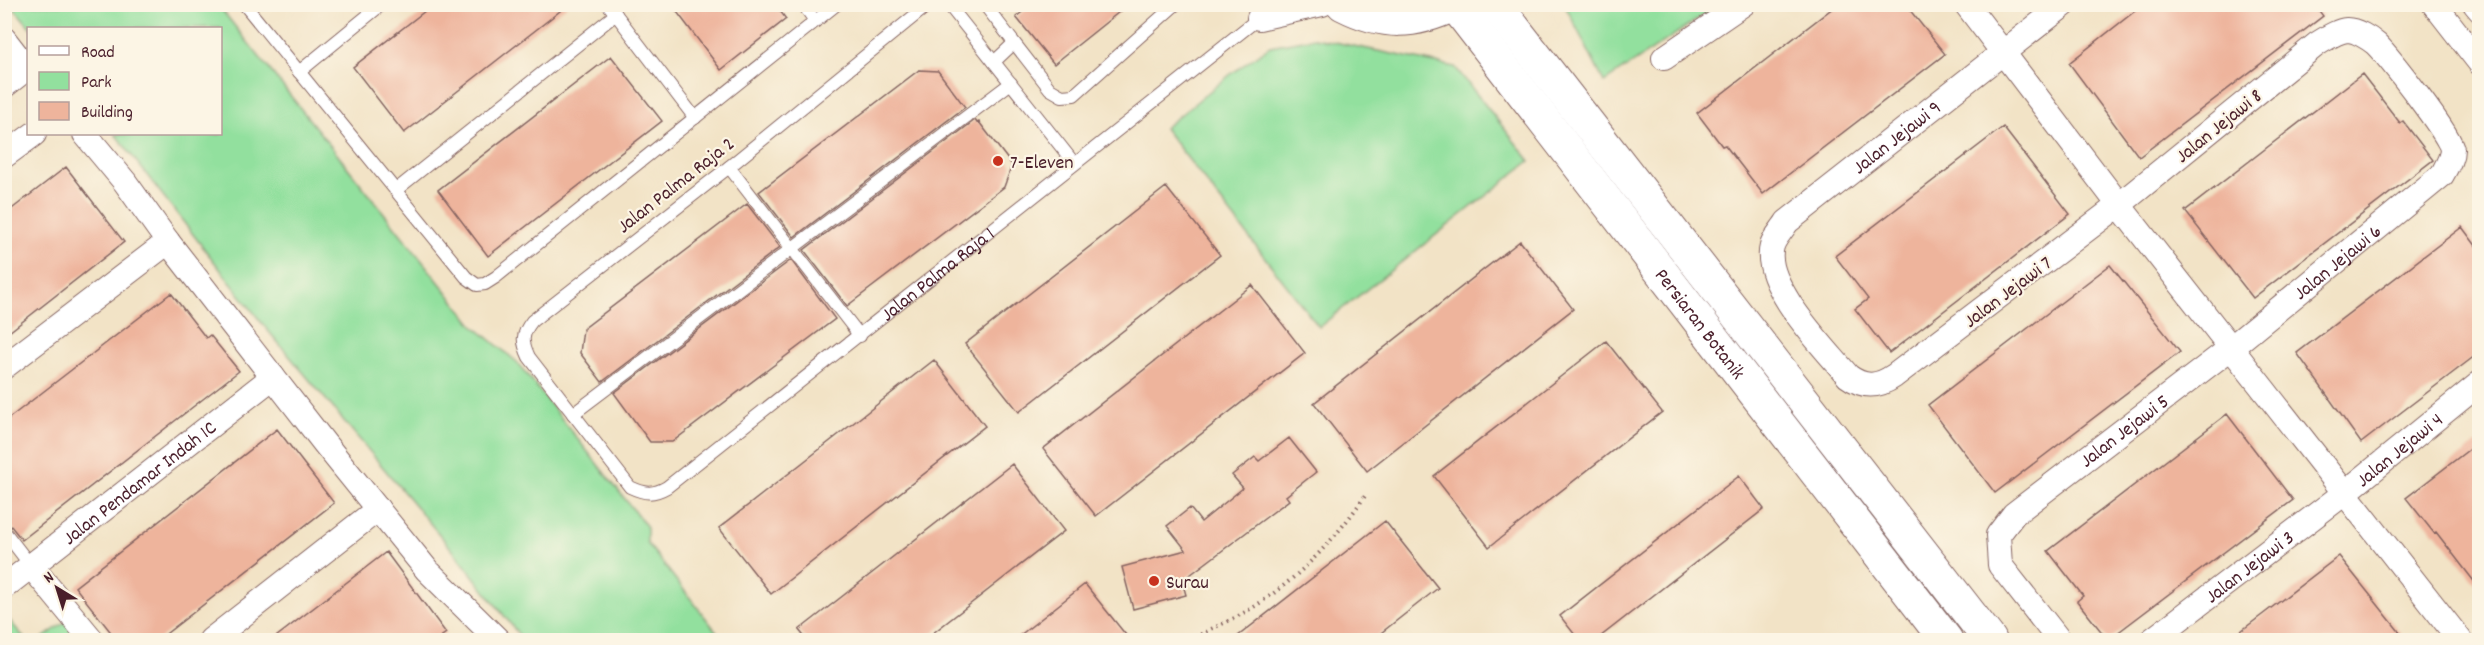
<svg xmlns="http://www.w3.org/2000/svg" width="2484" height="645" viewBox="0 0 2484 645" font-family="Dekko,sans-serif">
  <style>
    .green { fill: #92e09e; stroke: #6e8064; stroke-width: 1.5 }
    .building { fill: #eeb49c }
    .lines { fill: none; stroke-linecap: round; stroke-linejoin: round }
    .lane-casing { stroke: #856461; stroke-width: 14 }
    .street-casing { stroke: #856461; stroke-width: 26 }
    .secondary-casing { stroke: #856461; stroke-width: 35 }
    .path { stroke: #856461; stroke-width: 4; stroke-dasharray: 1.5 4.5; stroke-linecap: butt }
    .lane { stroke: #fff; stroke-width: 12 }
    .street { stroke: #fff; stroke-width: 24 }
    .secondary { stroke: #fff; stroke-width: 33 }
    .poi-dot { fill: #c8321e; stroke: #fcf5e5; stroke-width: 2 }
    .labels { text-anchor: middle; stroke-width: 4.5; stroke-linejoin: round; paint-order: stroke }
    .street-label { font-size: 20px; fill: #4a1f2b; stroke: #fcf5e5 }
    .poi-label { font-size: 20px; fill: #4a1f2b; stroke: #fcf5e5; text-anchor: start }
  </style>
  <rect width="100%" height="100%" fill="#fcf5e5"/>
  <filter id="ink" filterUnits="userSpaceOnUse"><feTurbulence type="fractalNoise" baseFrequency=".0167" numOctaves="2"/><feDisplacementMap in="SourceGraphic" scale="12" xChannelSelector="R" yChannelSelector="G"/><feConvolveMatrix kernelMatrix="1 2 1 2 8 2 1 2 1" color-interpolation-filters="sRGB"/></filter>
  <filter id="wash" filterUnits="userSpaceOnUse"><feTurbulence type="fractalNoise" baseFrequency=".008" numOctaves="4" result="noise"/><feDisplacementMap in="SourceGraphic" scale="24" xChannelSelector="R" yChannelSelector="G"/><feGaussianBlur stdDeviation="1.35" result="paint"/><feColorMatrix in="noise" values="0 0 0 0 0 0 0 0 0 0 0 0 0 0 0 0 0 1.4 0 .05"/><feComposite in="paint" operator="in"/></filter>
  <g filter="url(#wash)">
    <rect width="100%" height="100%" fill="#f2e3c6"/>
    <path class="green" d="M11 5H218L474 326 517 362 647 527V543L723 640H523L460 559 265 327 115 134H220V28H31Z
      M1565 5V4L1719 5 1604 82Z
      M1315 38 1455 67 1530 161 1319 327 1164 128 1231 74 1270 46Z
      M4 615H5L26 640H5Z
      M68 620 84 640H40Z"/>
    <g id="blocks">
      <path class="building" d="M434 4H569L404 133 353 67Z
        M671 4H775L786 19 721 70Z
        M1032 4H1129L1054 64 1016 17Z
        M1838 4H1905L1945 54 1763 194 1725 145 1722 146 1697 113Z
        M2144 4H2314L2323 16 2139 157 2069 63Z
        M611 56 662 121 488 256 438 190Z
        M919 70 938 71 965 107 794 237 759 192Z
        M2362 74 2400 123 2403 121 2433 160 2253 298 2185 211Z
        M975 120 977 123 979 122 1012 165 1004 187 847 306 804 250Z
        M2003 127 2070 214 1889 353 1855 309 1868 299 1835 256Z
        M66 167 124 242 4 336V215Z
        M1166 187 1220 255 1019 412 965 344Z
        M747 204 780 247 602 382 580 353 583 329Z
        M2462 227 2480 251V352L2361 443 2297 353Z
        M1520 241 1573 309 1367 471 1314 403Z
        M791 260 835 319 672 442H650L614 393Z
        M2110 265 2180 352 1995 493 1928 405Z
        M1252 285 1305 353 1096 516 1043 449Z
        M171 293 206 338 210 335 239 371 22 540 11 526 4 523V422Z
        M1606 341 1662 412 1489 547 1434 476Z
        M934 360 985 426 771 594 719 528Z
        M2227 414 2293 500 2108 640 2077 601 2083 596 2048 551Z
        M277 429 334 503 158 640H117L75 587Z
        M1289 438 1316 472 1286 496 1289 500 1182 581 1186 595 1133 609 1122 567 1186 550 1167 526 1190 508 1201 522 1243 488 1232 475 1255 457 1259 461Z
        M2480 441V589L2436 532 2434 533 2406 498Z
        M1012 464 1064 531 924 640H807L799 630Z
        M1739 476 1764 509 1596 640H1579L1560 616Z
        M1385 521 1438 588 1372 640H1233Z
        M386 552 446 633 436 640H272Z
        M2339 556 2406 640H2229L2262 615Z
        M1085 584 1130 640H1014Z"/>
    </g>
  </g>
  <g filter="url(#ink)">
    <use href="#blocks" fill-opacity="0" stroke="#856461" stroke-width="1.5"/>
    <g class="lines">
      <defs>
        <g id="lane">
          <path d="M244 4 466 277 477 285 485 284 496 277 837 4"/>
          <path d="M608 4 695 118"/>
          <path d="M803 4 815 21"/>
          <path id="s1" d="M929 4 729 167 532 321C521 335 522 342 529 357L630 487C645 494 653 495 667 487L1259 18"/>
          <path d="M948 4 1074 163"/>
          <path d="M984 4 1050 89 1062 96 1074 95 1176 4"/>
          <path d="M994 62 1014 43"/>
          <path d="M299 72 382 4"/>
          <path d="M729 167 860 336"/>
          <path d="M396 190 616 14"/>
          <path d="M573 414 1011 83"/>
          <path d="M4 531 31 566"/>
        </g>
        <g id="street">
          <path d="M1966 4 2119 205 2460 640"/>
          <path d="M2434 4 2480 63"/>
          <path d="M2475 4 2480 10"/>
          <path d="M1259 18 1322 4"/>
          <path d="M4 39 28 70"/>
          <path d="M1664 58 1743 4"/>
          <path d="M4 86 27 68"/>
          <path d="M85 134 125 182 168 242 325 444 427 570 498 640"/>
          <path d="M4 156 34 134"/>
          <path d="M4 367 168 242"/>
          <path d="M31 566 92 640"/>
          <path id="s2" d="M4 587 273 377"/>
          <path d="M211 640 378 509"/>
          <path id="s3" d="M2059 640 2000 565 1998 535 2014 514 2232 347 2442 175C2446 167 2452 159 2452 149 2451 136 2388 56 2376 44 2369 38 2356 30 2347 30 2336 31 2326 39 2317 44L2119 205 1894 376C1878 387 1864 388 1848 376 1825 348 1761 284 1772 246 1774 238 1783 229 1787 222L2065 4"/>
          <path id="s4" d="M2152 640 2346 492 2480 383"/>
        </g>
        <g id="secondary">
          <path d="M1343 4C1384 25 1414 24 1455 4"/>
          <path d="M1495 4 1990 640"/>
          <path id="s5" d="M1455 5 1946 640"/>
        </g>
      </defs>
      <use href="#lane" class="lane-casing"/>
      <use href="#street" class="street-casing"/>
      <use href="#secondary" class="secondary-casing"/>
      <path class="path" d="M1190 640C1206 631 1223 624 1240 615 1292 586 1334 542 1367 493"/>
      <use href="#lane" class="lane"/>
      <use href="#street" class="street"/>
      <use href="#secondary" class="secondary"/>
    </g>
  </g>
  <g class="poi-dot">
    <circle cx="998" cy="161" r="6"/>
    <circle cx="1154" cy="581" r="6"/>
  </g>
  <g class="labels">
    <g class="street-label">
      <text transform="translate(2218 125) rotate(-39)" y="7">Jalan Jejawi 8</text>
      <text dy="7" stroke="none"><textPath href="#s3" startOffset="1832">Jalan Jejawi 9</textPath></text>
      <text transform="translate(675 184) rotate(-38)" y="7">Jalan Palma Raja 2</text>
      <text dy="7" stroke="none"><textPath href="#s3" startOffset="562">Jalan Jejawi 6</textPath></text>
      <text dy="7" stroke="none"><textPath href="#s1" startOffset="1095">Jalan Palma Raja 1</textPath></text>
      <text transform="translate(2007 291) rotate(-37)" y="7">Jalan Jejawi 7</text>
      <text dy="7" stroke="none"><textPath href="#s5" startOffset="402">Persiaran Botanik</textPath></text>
      <text dy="7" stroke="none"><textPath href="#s3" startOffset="290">Jalan Jejawi 5</textPath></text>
      <text dy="7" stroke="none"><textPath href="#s4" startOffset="312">Jalan Jejawi 4</textPath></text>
      <text dy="7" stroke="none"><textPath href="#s2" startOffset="171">Jalan Pendamar Indah 1C</textPath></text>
      <text dy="7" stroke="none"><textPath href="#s4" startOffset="122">Jalan Jejawi 3</textPath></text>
    </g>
    <g class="poi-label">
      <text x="1010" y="168">7-Eleven</text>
      <text x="1166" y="588">Surau</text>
    </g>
  </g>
  <rect width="2484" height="645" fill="none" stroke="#fcf5e5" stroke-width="24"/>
  <rect x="27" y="27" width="195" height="108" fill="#fcf5e5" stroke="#b59f9b" stroke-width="1.5"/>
  <rect x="39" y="46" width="30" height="9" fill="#ffffff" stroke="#b59f9b" stroke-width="1.5"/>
  <text x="81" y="57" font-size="18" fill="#4a1f2b">Road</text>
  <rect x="39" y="72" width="30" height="18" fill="#92e09e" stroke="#b59f9b" stroke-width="1.5"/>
  <text x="81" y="87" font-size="18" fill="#4a1f2b">Park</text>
  <rect x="39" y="102" width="30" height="18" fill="#eeb49c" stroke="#b59f9b" stroke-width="1.5"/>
  <text x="81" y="117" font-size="18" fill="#4a1f2b">Building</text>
  <g transform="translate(57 588) rotate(322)" stroke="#fcf5e5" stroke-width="4.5" paint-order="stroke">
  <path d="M0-4.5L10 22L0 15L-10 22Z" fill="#4a1f2b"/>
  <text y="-9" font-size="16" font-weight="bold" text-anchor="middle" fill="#4a1f2b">N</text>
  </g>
</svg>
